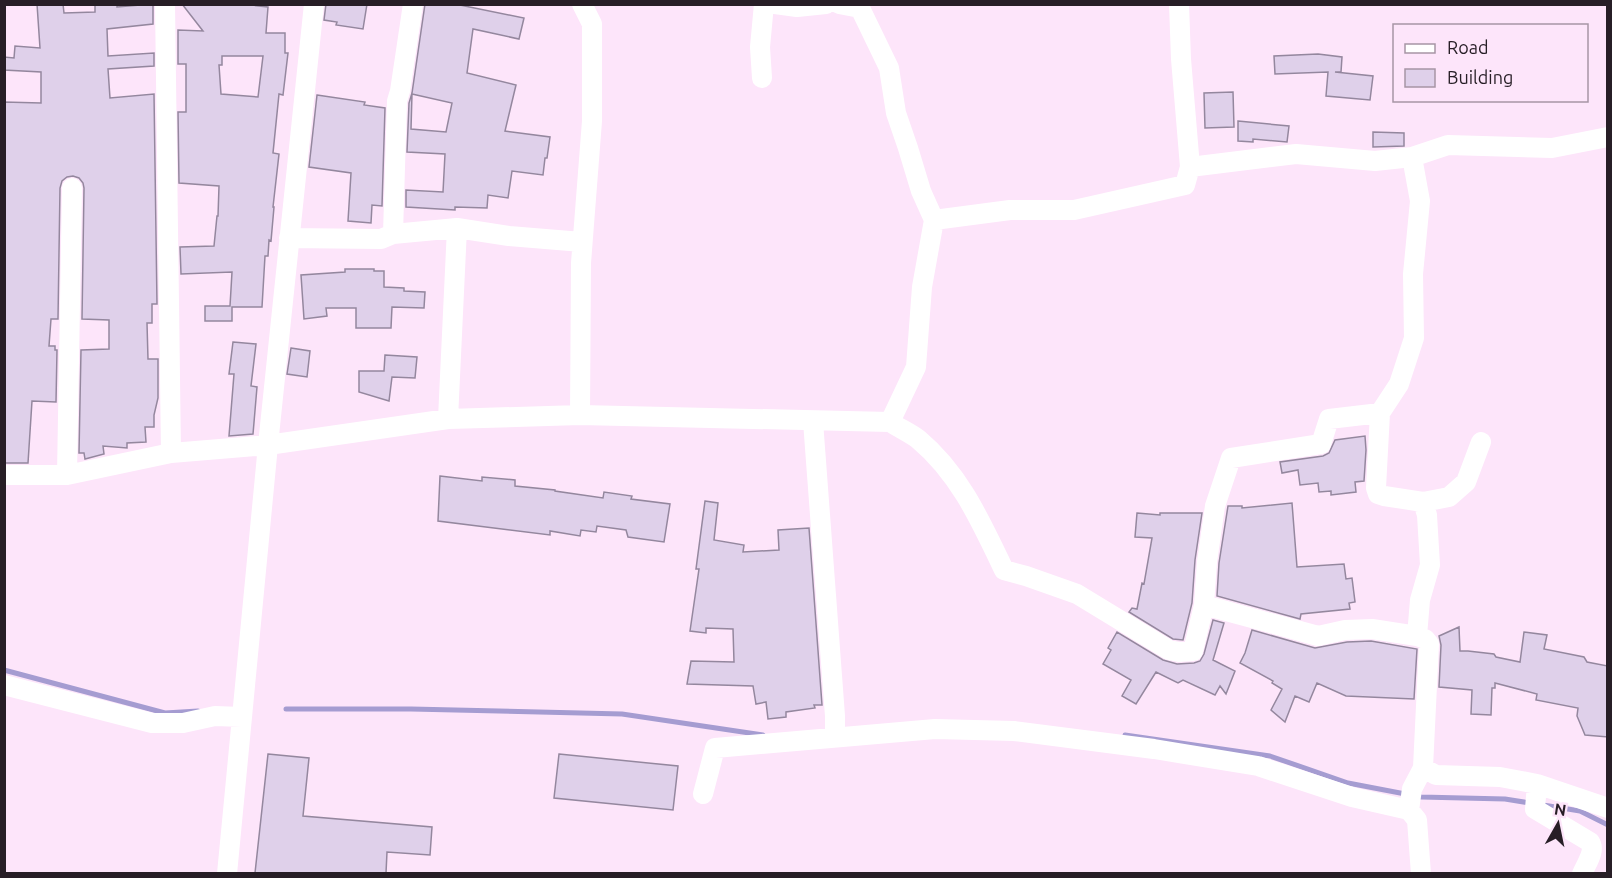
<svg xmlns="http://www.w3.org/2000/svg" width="1612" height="878" viewBox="0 0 1612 878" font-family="Ubuntu,sans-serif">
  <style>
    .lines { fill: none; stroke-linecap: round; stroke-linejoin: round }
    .stream { stroke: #a59cd1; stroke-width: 5 }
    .building { fill: #dfd0ea; stroke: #94879e; stroke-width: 1.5; fill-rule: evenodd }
    .minor { stroke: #fff; stroke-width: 20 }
  </style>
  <rect width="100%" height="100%" fill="#fde5fa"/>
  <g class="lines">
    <path class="stream" d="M4 670 165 713 198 711
      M286 709H411L622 714 763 735
      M1125 735 1270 756 1348 783 1421 797 1505 799 1530 803
      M1543 805 1580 811 1608 825"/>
  </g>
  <path class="building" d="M37 4H63L64 13 95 12V4H117V7L153 4V24L107 29 108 56 154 53V66L108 69 110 98 154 94 157 304H152V323H147L148 359H158V398L154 415V427H145L146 442 127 443V448L103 446 104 454 85 459 84 453H79L81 350 109 349V320L82 319 84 188 83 183 79 178 73 176 67 177 62 181 60 188 58 319H51L49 346H55V350H57L56 402 32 401 28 463H4V102L41 103V72L4 70V57L14 58 15 46 40 48Z
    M182 4H242L268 7 266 33H285V53H288L283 95 279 94 273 153 279 154 273 207H274L271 241 269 240 268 256H265L262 307H232V321H205V306H230L232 272 181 274 180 247 214 246 217 216H218L219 186 179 183 178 112H186V64H178V30L203 31ZM222 56H263L258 97 221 94 219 65H222Z
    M326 4H367L363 29 336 25 337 22 324 20Z
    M425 4H455L524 18 519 39 473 29 467 73 516 85 505 131 550 137 547 158H545L543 175 512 171 508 198 488 195 487 208 455 207V210L406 207V190L443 192 445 154 407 152 409 103 412 93ZM412 94 452 103 446 132 411 129Z
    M1318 54 1342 57 1341 72H1335L1373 76 1370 100 1326 96 1328 72 1275 74 1274 56Z
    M1233 92 1234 127 1205 128 1204 93Z
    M317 95 365 102 364 105 385 108 382 206 372 205 371 223 348 221 351 173 309 167Z
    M1238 121 1289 126 1287 142 1253 139V142L1238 141Z
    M1373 132 1404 133V146L1373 147Z
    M345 269H374V271H384V287L404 288V291L425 292 424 308 392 307 391 328H356V308H326L327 316 304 319 301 275 345 272Z
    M233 342 256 344 251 386 257 387 253 434 229 436 234 374H229Z
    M291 348 310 351 307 377 287 374Z
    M385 355 417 357 415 378 392 377 389 401 359 392V371H384Z
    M1365 436 1366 450 1364 481 1355 482 1356 492 1331 495V491L1319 492 1318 483 1300 485 1298 470 1282 473 1280 462 1323 456 1329 453 1335 440Z
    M440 476 482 481V477L515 480V486L555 490V491L603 498 604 492 632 496 631 499 670 504 664 542 628 537 626 530 597 526 596 532 581 530 580 536 550 531V535L438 521Z
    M705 501 718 503 714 540 744 545 743 552 779 550 778 530 809 528 822 705H814L815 708 786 712V717L768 719 766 702 756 704 753 686 687 684 691 661 734 662 733 629 706 628V633L690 631 699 569H696Z
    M1292 503 1297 567 1344 564 1346 579 1352 578 1355 602 1349 603 1350 609 1301 614 1300 619 1217 596 1219 563 1228 506H1242V508Z
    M1137 513 1160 515V513H1202L1195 560 1192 603 1183 640 1173 639 1129 612 1132 608 1137 609 1142 583 1144 584 1152 538 1135 537Z
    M1213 620 1224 623 1213 660 1235 671 1226 694 1220 686 1215 695 1183 680 1178 683 1156 672 1136 704 1122 696 1131 680 1103 664 1111 650 1108 648 1117 632 1163 660 1177 664 1194 663 1200 661 1204 654Z
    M1459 627 1460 651H1468L1494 654 1496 657 1520 662 1524 632 1547 635 1544 649 1584 657 1587 662 1608 666V737L1585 735 1577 716 1578 708 1536 700 1537 694 1495 683V688H1492L1491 715 1471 714 1472 690 1439 687 1441 645 1439 636Z
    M1252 630 1315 648 1347 642 1371 641 1417 649 1414 699 1346 696 1317 683 1309 702 1295 696 1285 722 1271 710 1282 689 1272 683 1273 681 1240 663 1245 653Z
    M268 754 309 758 303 816 432 827 430 855 387 852 386 873H255Z
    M559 754 678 766 673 810 554 798Z"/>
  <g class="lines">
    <path class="minor" d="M165 4 171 453
      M775 4 797 7 826 4
      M839 4 860 8 889 68 896 113 908 148 921 191 934 220 922 287 916 367 890 422
      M762 78 760 47 764 4
      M1412 157 1420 201 1413 274 1414 338 1399 384 1380 413 1376 488 1378 494 1384 496 1423 502 1427 515 1430 565 1420 600 1417 636
      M1190 167 1296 154 1375 161 1412 157 1448 145 1552 148 1608 137
      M934 220 1010 210H1074L1185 185 1190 167 1181 59 1179 4
      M393 234 397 101 400 91 413 4
      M289 238 381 239 393 234 457 228 509 236 582 242
      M580 415 581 263 592 121V24L582 4
      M448 419 457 228
      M813 421 835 716V738
      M4 475H67L171 453 268 445 448 419 580 415 890 422C899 428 910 433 918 439 960 474 981 522 1004 570L1026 576 1077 594 1169 650 1179 652 1193 651 1204 605 1207 562 1215 506 1231 458 1321 444 1329 419 1380 413
      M67 475 72 188
      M1423 502 1449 497 1466 482 1481 442
      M1204 605 1318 636 1345 630 1372 629 1417 636 1425 639 1429 644 1423 768 1412 789 1409 810
      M4 685 152 723H183L215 716 242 717
      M1423 768 1436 775 1500 777 1537 784 1608 808
      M1537 784 1535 809 1590 842C1596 851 1586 864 1582 874
      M703 794 715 748 935 729 1014 731 1154 749 1258 766 1352 797 1409 810 1417 820 1421 874
      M227 874 268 445 314 4"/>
  </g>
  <rect width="1612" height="878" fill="none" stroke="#271e26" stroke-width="12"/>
  <rect x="1393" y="24" width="195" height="78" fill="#fde5fa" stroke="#a795a5" stroke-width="1.5"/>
  <rect x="1405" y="44" width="30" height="9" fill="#ffffff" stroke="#a795a5" stroke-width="1.5"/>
  <text x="1447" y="54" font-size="18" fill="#271e26">Road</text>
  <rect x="1405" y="69" width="30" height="18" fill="#dfd0ea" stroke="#a795a5" stroke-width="1.5"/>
  <text x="1447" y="84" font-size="18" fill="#271e26">Building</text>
  <g transform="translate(1558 824) rotate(9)" stroke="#fde5fa" stroke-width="4.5" paint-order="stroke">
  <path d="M0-4.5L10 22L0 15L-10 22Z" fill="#271e26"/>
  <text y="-9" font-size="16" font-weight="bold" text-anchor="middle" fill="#271e26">N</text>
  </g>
</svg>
